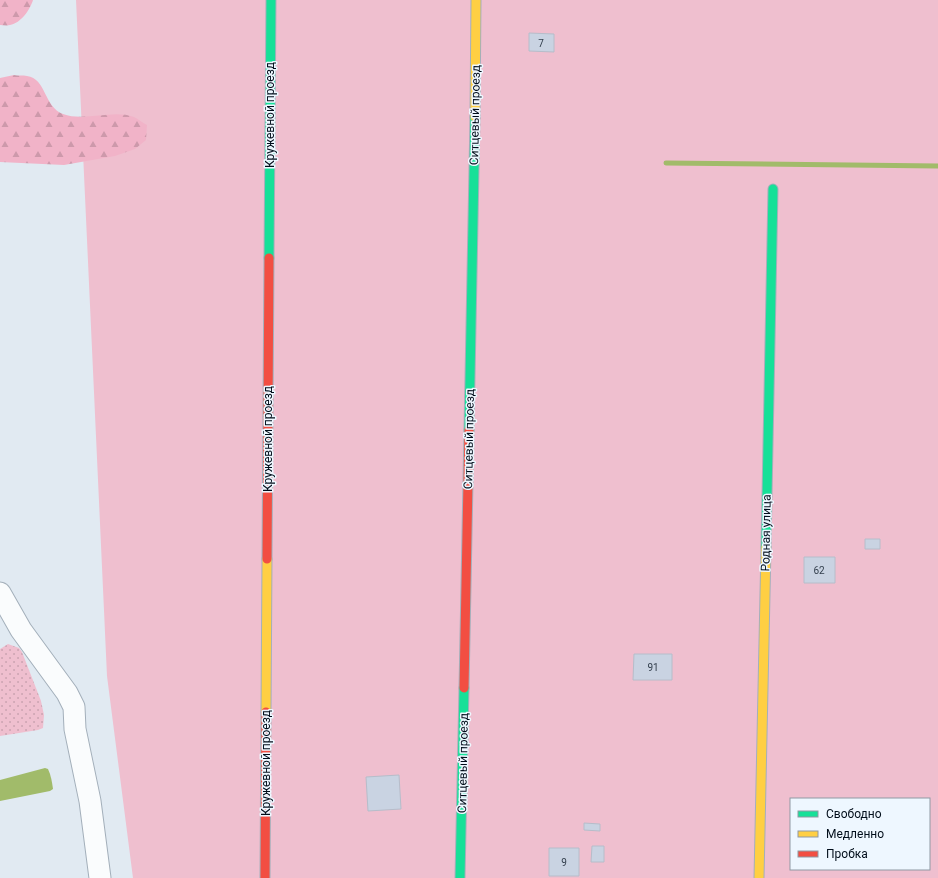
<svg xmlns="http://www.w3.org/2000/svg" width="938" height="878" viewBox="0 0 938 878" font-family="Roboto,sans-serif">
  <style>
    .grass { fill: #efbfcf; fill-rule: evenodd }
    .forest { fill: url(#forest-firs) }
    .garden { fill: url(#garden-dots) }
    .water { fill: #a1bb6a }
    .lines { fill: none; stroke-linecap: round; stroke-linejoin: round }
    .stream { stroke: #a1bb6a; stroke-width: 5 }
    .building { fill: #c9d3e2; stroke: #b6bdca }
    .street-casing { stroke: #a3afba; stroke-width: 23 }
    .fast-casing { stroke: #a3afba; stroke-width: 11 }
    .slow-casing { stroke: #a3afba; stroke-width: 11 }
    .jam-casing { stroke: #a3afba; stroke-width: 11 }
    .street { stroke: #fafcfd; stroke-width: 21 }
    .fast { stroke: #16e098; stroke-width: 9 }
    .slow { stroke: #ffcf43; stroke-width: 9 }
    .jam { stroke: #f24e42; stroke-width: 9 }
    .labels { text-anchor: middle; stroke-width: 3; stroke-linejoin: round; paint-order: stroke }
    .number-label { font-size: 10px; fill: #323e4c }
    .street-label { font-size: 12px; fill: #000d1a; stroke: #eef7ff }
  </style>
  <defs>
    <pattern id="forest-firs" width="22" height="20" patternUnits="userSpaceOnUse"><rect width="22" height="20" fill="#f1b3c8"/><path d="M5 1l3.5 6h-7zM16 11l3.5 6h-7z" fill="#cd99ab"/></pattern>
    <pattern id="garden-dots" width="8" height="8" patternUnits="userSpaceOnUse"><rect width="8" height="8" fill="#efbfcf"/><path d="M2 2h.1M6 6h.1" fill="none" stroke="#cba3b1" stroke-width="1.8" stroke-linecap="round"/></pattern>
  </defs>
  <rect width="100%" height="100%" fill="#e1eaf2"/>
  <path class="grass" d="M76 0H938V878H133L107 676ZM791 799H929V869H791Z"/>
  <path class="forest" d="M0 0H33C30 10 21 23 10 25 7 26 3 25 0 25Z
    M14 75C18 76 23 75 27 76 46 78 44 107 63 114 84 122 113 109 134 117 138 119 143 123 147 125L146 140 135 149 115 156 64 165 0 162V78Z"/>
  <path class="garden" d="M8 644 19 648 22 652 41 701 44 715 43 728 38 730 0 736V649Z"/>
  <path class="water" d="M45 768 48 769C51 775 52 782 53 789L50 791 0 801V780Z"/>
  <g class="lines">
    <path class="stream" d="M666 163 938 166"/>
  </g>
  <path class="building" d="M529 33 554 34V52L529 51Z
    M865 539H880V549H865Z
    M804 557H835V583H804Z
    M634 654H672V680H633Z
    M399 775 401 809 368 811 366 777Z
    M584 823 600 824V831L584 830Z
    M592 846H604V862H591Z
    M549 848H579V876H549Z"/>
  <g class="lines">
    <defs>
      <path id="street" d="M0 593 21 630 67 693 74 707 75 729 90 801 100 878"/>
      <path id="fast" d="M269 258 271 0
        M469 430 475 117
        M766 547 773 189
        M460 878 464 688"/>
      <path id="slow" d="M475 117 476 0
        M266 712 267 559
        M759 878 766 547"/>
      <path id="jam" d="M267 559 269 258
        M464 688 469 430
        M265 878 266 712"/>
    </defs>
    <use href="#street" class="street-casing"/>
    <use href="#fast" class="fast-casing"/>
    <use href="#slow" class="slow-casing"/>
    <use href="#jam" class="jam-casing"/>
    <use href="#street" class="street"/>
    <use href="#fast" class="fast"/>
    <use href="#slow" class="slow"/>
    <use href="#jam" class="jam"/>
  </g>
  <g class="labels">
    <g class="number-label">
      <text x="541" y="47">7</text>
      <text x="819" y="574">62</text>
      <text x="653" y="671">91</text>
      <text x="564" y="866">9</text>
    </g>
    <g class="street-label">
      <text transform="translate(270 115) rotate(-90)" y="4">Кружевной проезд</text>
      <text transform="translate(475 115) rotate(-89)" y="4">Ситцевый проезд</text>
      <text transform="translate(268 439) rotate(-90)" y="4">Кружевной проезд</text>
      <text transform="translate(469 439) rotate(-89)" y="4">Ситцевый проезд</text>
      <text transform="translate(766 533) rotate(-89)" y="4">Родная улица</text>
      <text transform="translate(266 763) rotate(-90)" y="4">Кружевной проезд</text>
      <text transform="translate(463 763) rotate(-89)" y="4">Ситцевый проезд</text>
    </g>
  </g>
  <rect x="790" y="798" width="140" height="72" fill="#eef7ff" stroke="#8f99a3"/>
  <rect x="798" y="811" width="20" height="6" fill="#16e098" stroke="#8f99a3"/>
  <text x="826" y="818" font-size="12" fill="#000d1a">Свободно</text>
  <rect x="798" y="831" width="20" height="6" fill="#ffcf43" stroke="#8f99a3"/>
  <text x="826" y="838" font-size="12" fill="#000d1a">Медленно</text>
  <rect x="798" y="851" width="20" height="6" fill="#f24e42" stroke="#8f99a3"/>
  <text x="826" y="858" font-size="12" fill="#000d1a">Пробка</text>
</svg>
